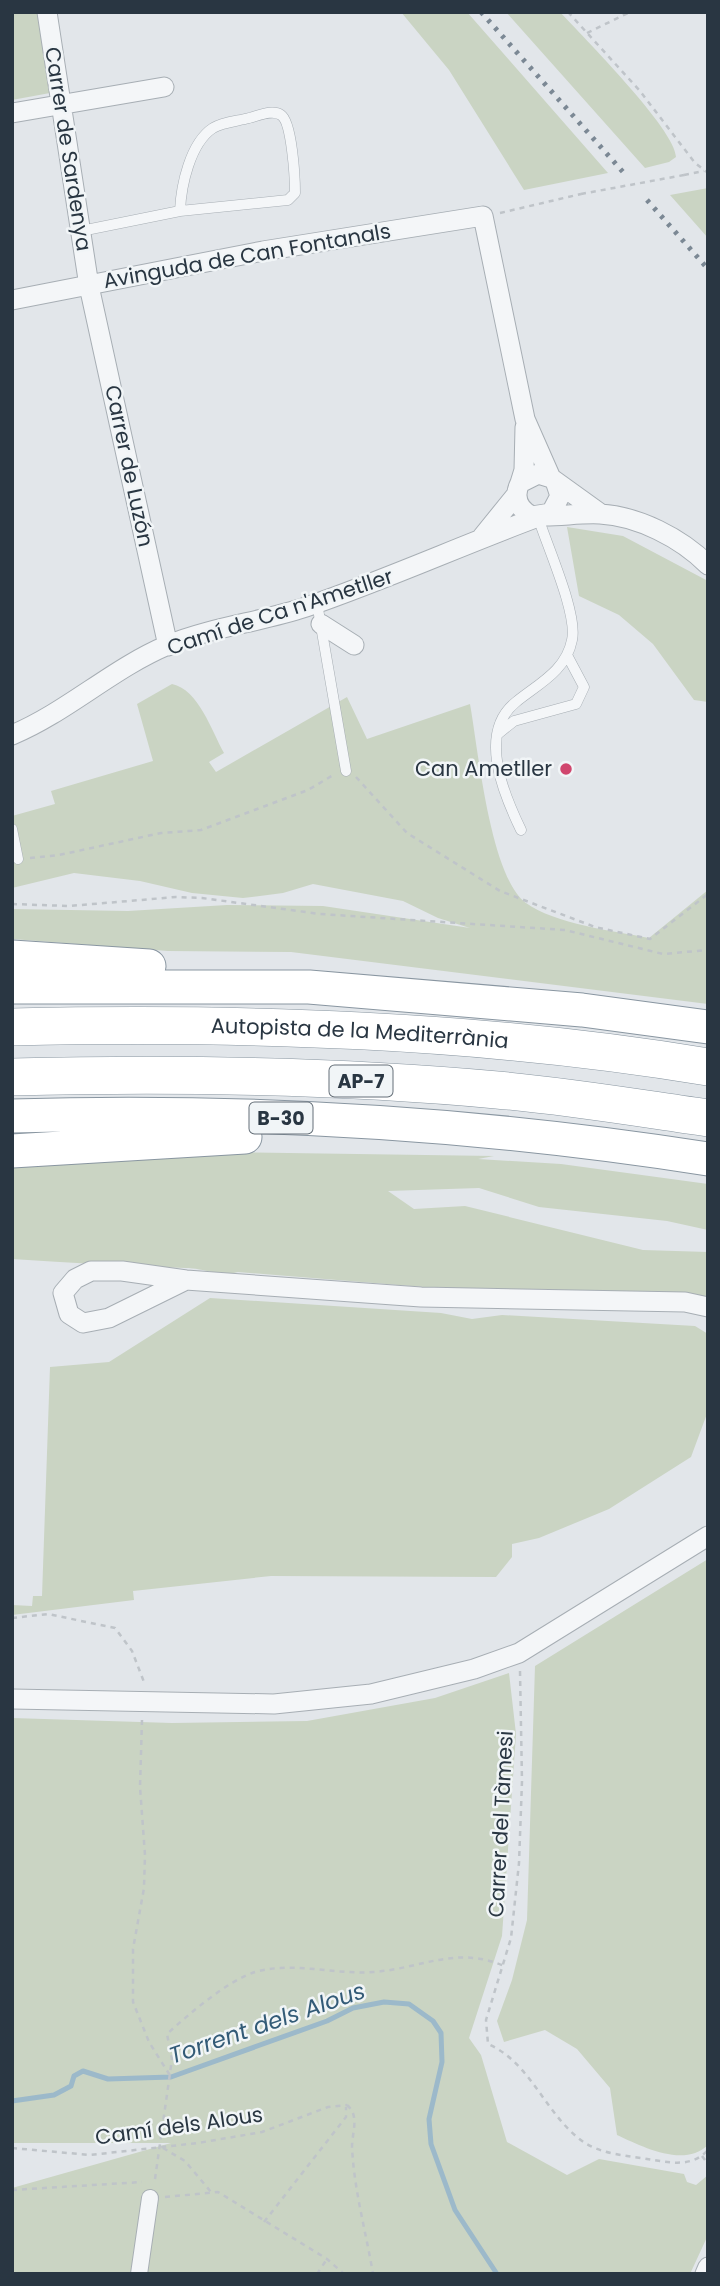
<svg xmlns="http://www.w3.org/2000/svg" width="720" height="2286" viewBox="0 0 720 2286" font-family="Poppins,sans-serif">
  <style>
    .green { fill: #cad4c3 }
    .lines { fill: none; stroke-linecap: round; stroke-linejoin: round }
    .stream { stroke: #9cb9ca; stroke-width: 5 }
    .service-casing { stroke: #a7aeb4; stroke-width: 11 }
    .pedestrian-casing { stroke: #a7aeb4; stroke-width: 18 }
    .minor-casing { stroke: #a7aeb4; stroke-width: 21 }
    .trunk-casing { stroke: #8996a1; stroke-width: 35 }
    .motorway-casing { stroke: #8996a1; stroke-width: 38 }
    .path { stroke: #bfc4c9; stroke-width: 2.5; stroke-dasharray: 5 5; stroke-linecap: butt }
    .service { stroke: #f4f6f8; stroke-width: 10 }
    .pedestrian { stroke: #f4f6f8; stroke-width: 16 }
    .minor { stroke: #f4f6f8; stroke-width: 19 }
    .trunk { stroke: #fff; stroke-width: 33 }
    .motorway { stroke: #fff; stroke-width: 37 }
    .rail { stroke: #7b8894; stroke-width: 5; stroke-dasharray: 3.5 7; stroke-linecap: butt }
    .path-bridge { stroke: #bfc4c9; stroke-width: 2.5; stroke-dasharray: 5 5; stroke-linecap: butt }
    .poi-dot { fill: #d0466e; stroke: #f1f5f7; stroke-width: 2.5 }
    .labels { text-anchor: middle; stroke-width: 5; stroke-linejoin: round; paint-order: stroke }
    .shield { fill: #f1f5f7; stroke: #656f78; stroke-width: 2 }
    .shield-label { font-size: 19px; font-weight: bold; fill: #293642 }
    .street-label { font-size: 21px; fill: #293642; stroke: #f1f5f7 }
    .poi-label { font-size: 21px; fill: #293642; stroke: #f1f5f7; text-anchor: end }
    .water-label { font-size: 23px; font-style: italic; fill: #335b77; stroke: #f1f5f7 }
  </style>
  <rect width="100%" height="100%" fill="#e2e6ea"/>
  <path class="green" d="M12 12H40L50 93 12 100Z
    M401 12H467L608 173 524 190 449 70Z
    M506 12H560C582 36 676 130 676 157L669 162 645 168Z
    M708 188V238L670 195Z
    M567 527 623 536 708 581V702L694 700 653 644 619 615 579 596Z
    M172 684C199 690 211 730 224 753L209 762 216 772 347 697 367 739 470 704C478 748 490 877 526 903 555 924 614 931 649 938L708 890V1004L291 952 168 951 12 939V909L128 911 227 905 323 906 470 928 438 918 403 901 313 884 283 893 243 898 192 893 140 881 74 873 12 888V816L55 804 51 791 153 761 137 704Z
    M224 1152 494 1156 478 1159 561 1164 708 1184V1230L667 1221 539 1207 479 1188 388 1191 414 1209 465 1206 643 1250 708 1252V1296L448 1289 238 1272C218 1277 205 1268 185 1268 128 1266 70 1263 12 1259V1165Z
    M210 1298 441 1313 472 1319 502 1315 695 1326 708 1334V1411L691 1457 609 1509 539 1538 512 1544V1557L496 1577 271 1576 133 1591 134 1600 12 1615V1605L32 1606 33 1596H42L50 1367 109 1362Z
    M708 1559V2145C684 2168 643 2147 617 2135L610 2088 577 2049 545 2030 504 2042 497 2021 512 1980 527 1920 535 1666Z
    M509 1673 516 1734 502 1936 469 2038 481 2055 507 2142 567 2175 599 2159 684 2174 687 2182 696 2185 708 2175V2235L690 2274H12V2188L171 2143H12V1718L172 1723 307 1721 435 1698Z"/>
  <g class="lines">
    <path class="stream" d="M12 2101 54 2095 71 2086 74 2076 83 2071 108 2079 171 2077 327 2021 353 2008 384 2002 409 2004 433 2021 441 2033 442 2062 429 2119 431 2144 455 2210 497 2274"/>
    <defs>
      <path id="service" d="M81 231 180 211 288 200 295 193C295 178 292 122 281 115 272 109 258 116 249 118 238 121 223 122 213 128 190 143 181 186 180 211
        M317 603 346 771
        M499 733 514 721 576 704 584 687 567 655
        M12 829 18 859
        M521 830C504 795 477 733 516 702 538 684 566 671 572 640 578 614 547 546 538 517"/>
      <path id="pedestrian" d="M139 2274 150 2198"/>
      <path id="minor" d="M47 12 89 286 168 646
        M12 113 164 87
        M12 300 263 251 483 216 525 419 551 478
        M520 483 524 470 525 427
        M556 484 560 496 551 513 532 516C518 509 513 497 520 483L538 474 551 478 601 514
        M545 516C563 516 582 513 600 514 638 516 681 538 708 565
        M482 537 516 495
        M321 624 354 645
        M12 735C67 712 113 668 168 645 212 627 261 622 306 607 385 580 460 546 538 517
        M186 1280 109 1318 83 1323 69 1314 63 1293 75 1279 91 1271H122L186 1280 421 1297 685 1302 708 1307
        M12 1699 274 1704 371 1694 474 1669 519 1653 708 1536
        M705 2274 708 2267"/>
      <path id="trunk" d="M12 957 149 966
        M12 987H309L582 1010 708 1027
        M12 1116C244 1109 478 1123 708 1159
        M12 1151 245 1137"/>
      <g id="motorway">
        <path id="s1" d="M12 1027C244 1022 478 1029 708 1067"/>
        <path d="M12 1077C174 1073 335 1075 497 1090 567 1096 638 1108 708 1118"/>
      </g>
    </defs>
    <use href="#service" class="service-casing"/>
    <use href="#pedestrian" class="pedestrian-casing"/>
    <use href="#minor" class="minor-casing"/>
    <use href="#trunk" class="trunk-casing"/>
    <use href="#motorway" class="motorway-casing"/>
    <path class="path" d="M568 12 640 91 695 163 708 173
      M587 33 630 12
      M684 175 704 171
      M500 213 581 194
      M356 777 407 833 500 891 595 927 650 939 708 894
      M30 858 59 855 161 833 201 830 308 790 335 774
      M12 904 69 906 176 897 202 898 320 914 565 930 663 954 708 950
      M12 1618 48 1614 115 1628 132 1651 144 1682
      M520 1671 522 1781 519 1863 511 1938 486 2020 488 2044C532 2063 546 2117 585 2143 604 2155 631 2156 653 2160 673 2163 692 2167 708 2150
      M142 1720 140 1787 145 1855 144 1888 133 1949V2002L149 2042 171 2077
      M347 2105C360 2116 352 2132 352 2147 354 2190 366 2232 373 2274
      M12 2148 90 2155 198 2143 262 2132 328 2107 347 2105
      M163 2148 185 2161 211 2192
      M702 2156 708 2164
      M155 2179 172 2059 167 2034C189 2014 227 1981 255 1972 294 1961 333 1975 373 1972 420 1969 456 1945 504 1966
      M12 2190 142 2182
      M165 2197 218 2192 327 2259 344 2274
      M264 2222 346 2117V2107
      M317 2274 327 2259"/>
    <use href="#service" class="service"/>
    <use href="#pedestrian" class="pedestrian"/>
    <use href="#minor" class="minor"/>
    <use href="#trunk" class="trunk"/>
    <use href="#motorway" class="motorway"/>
    <path class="rail" d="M481 12 623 172
      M647 200 708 269"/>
    <path class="path-bridge" d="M581 194 684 175"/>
  </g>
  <circle class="poi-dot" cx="566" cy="769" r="7"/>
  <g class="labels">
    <g class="shield">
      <rect x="329.5" y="1065.5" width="63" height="31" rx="5"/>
      <rect x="249.5" y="1102.5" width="63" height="31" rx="5"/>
    </g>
    <g class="shield-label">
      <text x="361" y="1088">AP-7</text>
      <text x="281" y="1125">B-30</text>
    </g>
    <g class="street-label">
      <text transform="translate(68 149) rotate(81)" y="7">Carrer de Sardenya</text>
      <text transform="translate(247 256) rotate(-10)" y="7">Avinguda de Can Fontanals</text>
      <text transform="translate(129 466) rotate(78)" y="7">Carrer de Luzón</text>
      <text transform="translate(280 612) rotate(-18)" y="7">Camí de Ca n'Ametller</text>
      <text dy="7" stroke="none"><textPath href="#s1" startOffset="348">Autopista de la Mediterrània</textPath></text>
      <text transform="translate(501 1824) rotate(-87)" y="7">Carrer del Tàmesi</text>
      <text transform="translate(179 2126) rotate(-8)" y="7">Camí dels Alous</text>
    </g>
    <g class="poi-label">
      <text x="552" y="776">Can Ametller</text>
    </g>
    <g class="water-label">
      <text transform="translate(267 2023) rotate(-19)" y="8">Torrent dels Alous</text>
    </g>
  </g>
  <rect width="720" height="2286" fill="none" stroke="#293642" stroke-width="28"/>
</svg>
